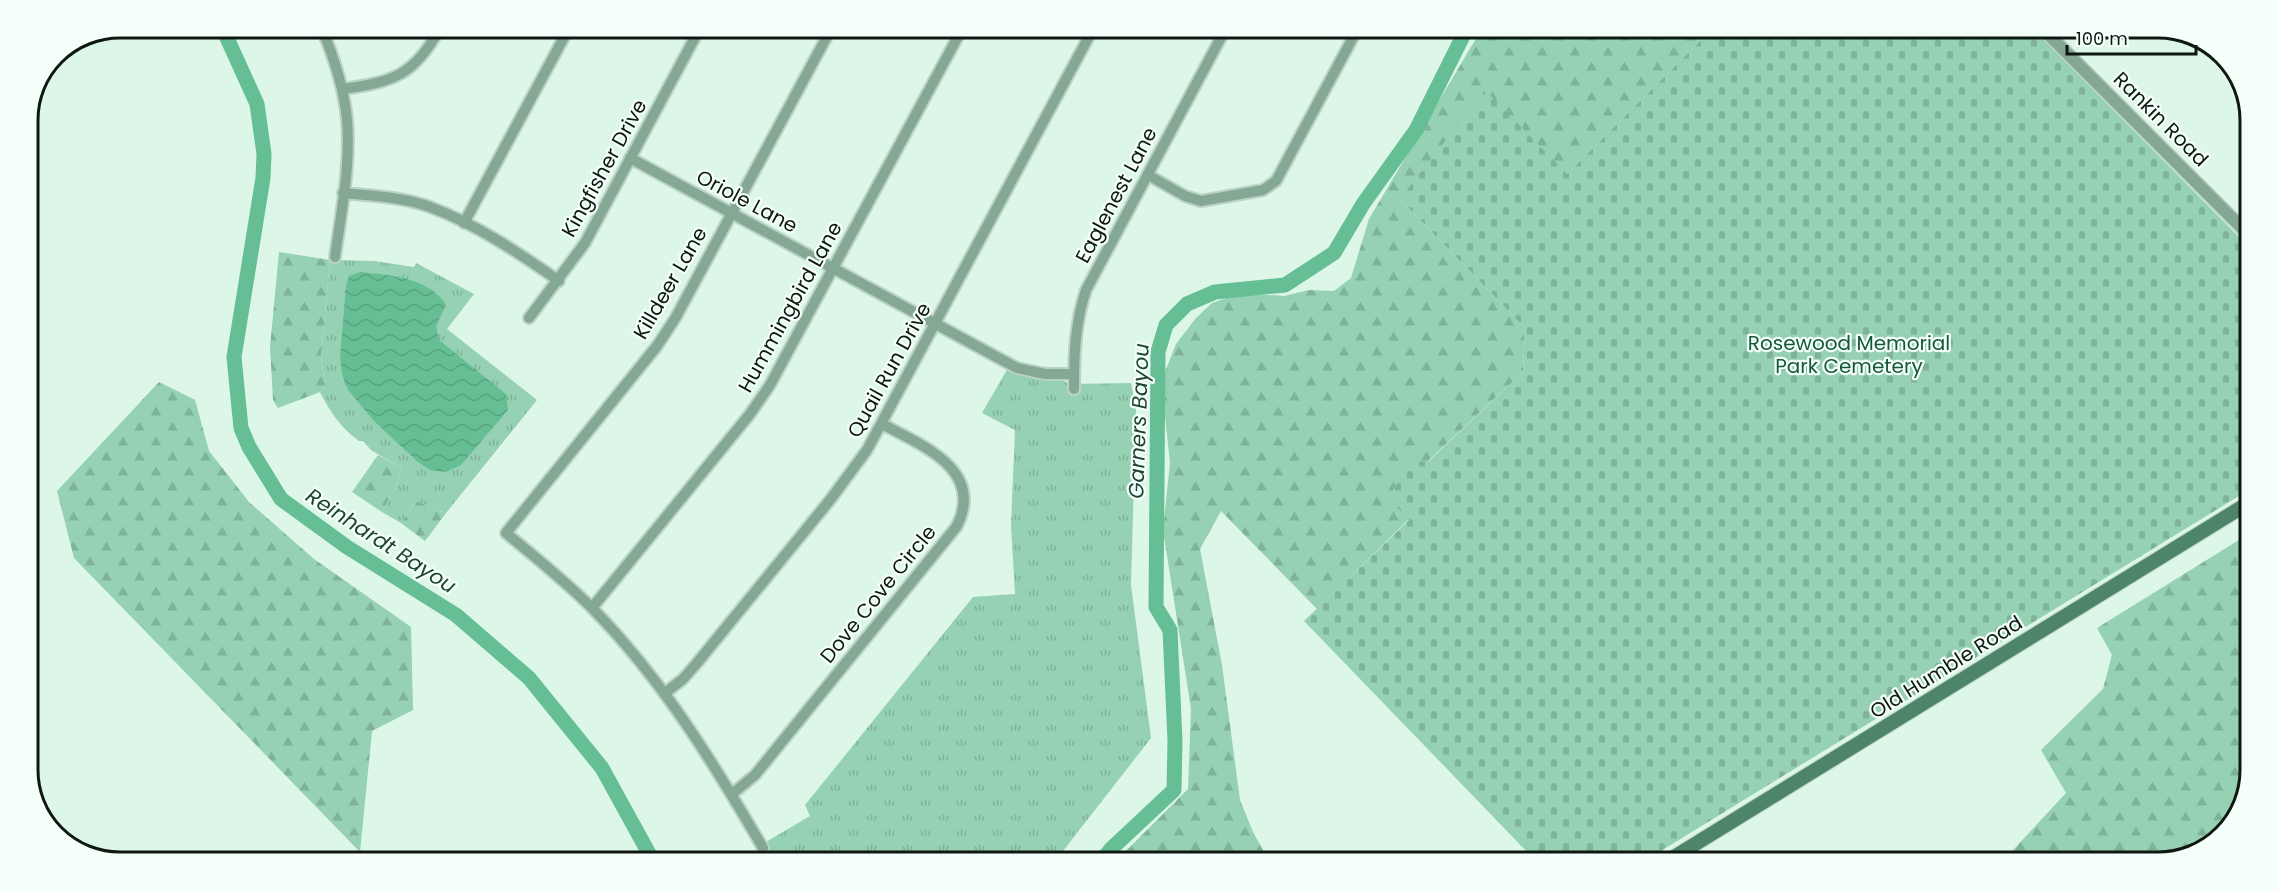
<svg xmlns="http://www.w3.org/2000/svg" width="2277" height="890" viewBox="0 0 2277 890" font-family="Poppins,sans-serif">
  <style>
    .grass { fill: url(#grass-tufts) }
    .forest { fill: url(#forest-firs) }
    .cemetery { fill: url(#cemetery-stones) }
    .water { fill: url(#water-waves) }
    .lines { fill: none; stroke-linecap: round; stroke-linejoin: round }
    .river { stroke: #66bf94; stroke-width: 15 }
    .minor-casing { stroke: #bbd2c6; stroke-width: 14 }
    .tertiary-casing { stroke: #bbd2c6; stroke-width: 15 }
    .secondary-casing { stroke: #bbd2c6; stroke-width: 16 }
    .minor { stroke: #84a894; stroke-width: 10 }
    .tertiary { stroke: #84a894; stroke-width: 12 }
    .secondary { stroke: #4e8569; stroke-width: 14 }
    .labels { text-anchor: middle; stroke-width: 4.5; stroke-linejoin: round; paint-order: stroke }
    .street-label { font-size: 20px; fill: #0e1712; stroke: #f5fff9 }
    .park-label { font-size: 20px; fill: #13583c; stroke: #f5fff9 }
    .water-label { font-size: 21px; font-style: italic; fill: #1e4533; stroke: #f5fff9 }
    .rim { fill: none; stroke: #0e1712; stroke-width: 3 }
  </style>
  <defs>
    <pattern id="grass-tufts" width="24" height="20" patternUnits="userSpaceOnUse" patternTransform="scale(1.5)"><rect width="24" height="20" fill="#95d1b2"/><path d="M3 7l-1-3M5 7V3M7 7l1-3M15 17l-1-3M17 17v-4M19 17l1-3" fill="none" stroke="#7fb398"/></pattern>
    <pattern id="forest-firs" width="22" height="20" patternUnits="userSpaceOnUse" patternTransform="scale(1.5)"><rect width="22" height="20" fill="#95d1b2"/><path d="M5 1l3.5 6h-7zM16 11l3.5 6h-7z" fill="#7fb398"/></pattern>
    <pattern id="cemetery-stones" width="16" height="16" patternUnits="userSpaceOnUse" patternTransform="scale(1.5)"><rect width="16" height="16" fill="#95d1b2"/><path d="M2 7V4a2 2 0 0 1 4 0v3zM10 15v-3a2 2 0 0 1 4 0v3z" fill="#7fb398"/></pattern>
    <pattern id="water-waves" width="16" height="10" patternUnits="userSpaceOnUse" patternTransform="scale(1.5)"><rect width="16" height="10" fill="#66bf94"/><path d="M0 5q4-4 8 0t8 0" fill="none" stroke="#57a37f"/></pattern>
  </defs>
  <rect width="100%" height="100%" fill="#dcf6e8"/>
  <path class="grass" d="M330 260 374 261 414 267 416 263 474 294 447 329 537 400 446 513 416 501 401 523 382 512 396 486 401 468 371 450 363 441H359C341 428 330 412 320 392L325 385 321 357Z
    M1008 368C1017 372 1026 376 1035 378 1046 380 1060 376 1068 384L1131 383 1136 408 1131 585 1151 738 1056 860H747L768 847 766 842 810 816 805 805 973 597 1015 594 1011 525 1015 430 982 413Z"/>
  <path class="forest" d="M1481 30 1710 31 1567 174 1400 199 1525 328 1523 372 1428 461 1409 519 1317 609 1221 511 1200 549 1222 665 1240 800 1253 832 1269 861 1117 860 1188 789 1191 709 1163 530 1170 463 1163 397 1165 372 1176 344 1196 318 1212 303 1241 293 1284 296 1309 290 1334 291 1351 278 1369 219Z
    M279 252 330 260 321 357 325 385 320 392 278 408 273 400 270 347Z
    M159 382 195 400 209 451 249 502 314 559 411 627 413 710 372 731 360 852 74 558 57 491Z
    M378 455 401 468 396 486 382 512 352 492Z
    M416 501 446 513 425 541 401 523Z
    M2247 535 2245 801 2214 844 2158 863H2001L2066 793 2041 750 2103 689 2112 655 2097 628Z"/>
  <path class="cemetery" d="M1710 31 2036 32 2249 247 2247 491 1643 862 1536 861 1304 621 1409 520 1388 497 1412 462 1429 461 1523 372 1525 328 1400 199 1485 90 1567 174Z"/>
  <path class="water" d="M360 272C389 275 429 277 446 305L436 326 439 340 506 394 508 410 461 465 446 472 430 470 418 462 374 421 348 390 342 374 340 357 346 286 349 276Z"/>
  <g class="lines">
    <path class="river" d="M222 27 257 104 264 154 263 178 234 357 241 428 249 447 281 499 347 547 456 615 529 678 602 768 652 859
      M1102 860 1111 849 1174 790 1175 741 1170 630 1156 607 1158 352 1166 325 1187 304 1215 292 1285 285 1334 253 1363 204 1416 130 1466 30"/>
    <defs>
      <path id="minor" d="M321 27C334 57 344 88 347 120 351 165 341 213 335 257
        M343 89C393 82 415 75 440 28
        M630 158 1017 368 1045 374H1074
        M1148 175 1185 196 1201 201 1263 190 1276 181 1357 30
        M343 193C372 196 403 197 430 207 476 224 519 253 559 281
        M464 223 569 28
        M529 318 585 243 700 28
        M1074 389C1074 354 1075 323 1086 290L1225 30
        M592 608 750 414 770 385 962 29
        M665 693 683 679 697 663 830 500 867 450 1093 29
        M732 794 755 775 957 526C985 469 921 445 882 424
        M763 848C713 762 662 679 592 608 565 581 535 557 506 533L657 346 676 317 831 29"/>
      <path id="tertiary" d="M2046 32 2249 235"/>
      <path id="secondary" d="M1666 862 2247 504"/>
    </defs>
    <use href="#minor" class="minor-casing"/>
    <use href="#tertiary" class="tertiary-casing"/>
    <use href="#secondary" class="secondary-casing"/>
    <use href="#minor" class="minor"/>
    <use href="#tertiary" class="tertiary"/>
    <use href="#secondary" class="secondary"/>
  </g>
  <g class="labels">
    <g class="street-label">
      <text transform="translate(2161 119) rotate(45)" y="7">Rankin Road</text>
      <text transform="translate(604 168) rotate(-61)" y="7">Kingfisher Drive</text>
      <text transform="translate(1116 195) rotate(-62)" y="7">Eaglenest Lane</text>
      <text transform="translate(747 201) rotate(28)" y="7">Oriole Lane</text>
      <text transform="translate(670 283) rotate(-60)" y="7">Killdeer Lane</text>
      <text transform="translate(790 307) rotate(-61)" y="7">Hummingbird Lane</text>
      <text transform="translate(889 370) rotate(-61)" y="7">Quail Run Drive</text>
      <text transform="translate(878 594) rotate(-51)" y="7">Dove Cove Circle</text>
      <text transform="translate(1946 667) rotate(-32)" y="7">Old Humble Road</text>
    </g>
    <g class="park-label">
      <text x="1849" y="350">Rosewood Memorial<tspan x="1849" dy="23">Park Cemetery</tspan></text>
    </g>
    <g class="water-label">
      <text transform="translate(1139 421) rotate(-88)" y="7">Garners Bayou</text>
      <text transform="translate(381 541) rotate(33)" y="7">Reinhardt Bayou</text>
    </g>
  </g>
  <path d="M0 0H2277V890H0ZM120 38H2158A82 82 0 0 1 2240 120V770A82 82 0 0 1 2158 852H120A82 82 0 0 1 38 770V120A82 82 0 0 1 120 38Z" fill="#f5fff9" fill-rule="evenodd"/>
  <path class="rim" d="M120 38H2158A82 82 0 0 1 2240 120V770A82 82 0 0 1 2158 852H120A82 82 0 0 1 38 770V120A82 82 0 0 1 120 38Z"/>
  <path d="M2067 45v9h129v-9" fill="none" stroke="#0e1712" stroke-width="3"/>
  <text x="2076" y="45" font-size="18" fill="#0e1712" stroke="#f5fff9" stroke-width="4.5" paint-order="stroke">100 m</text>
</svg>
